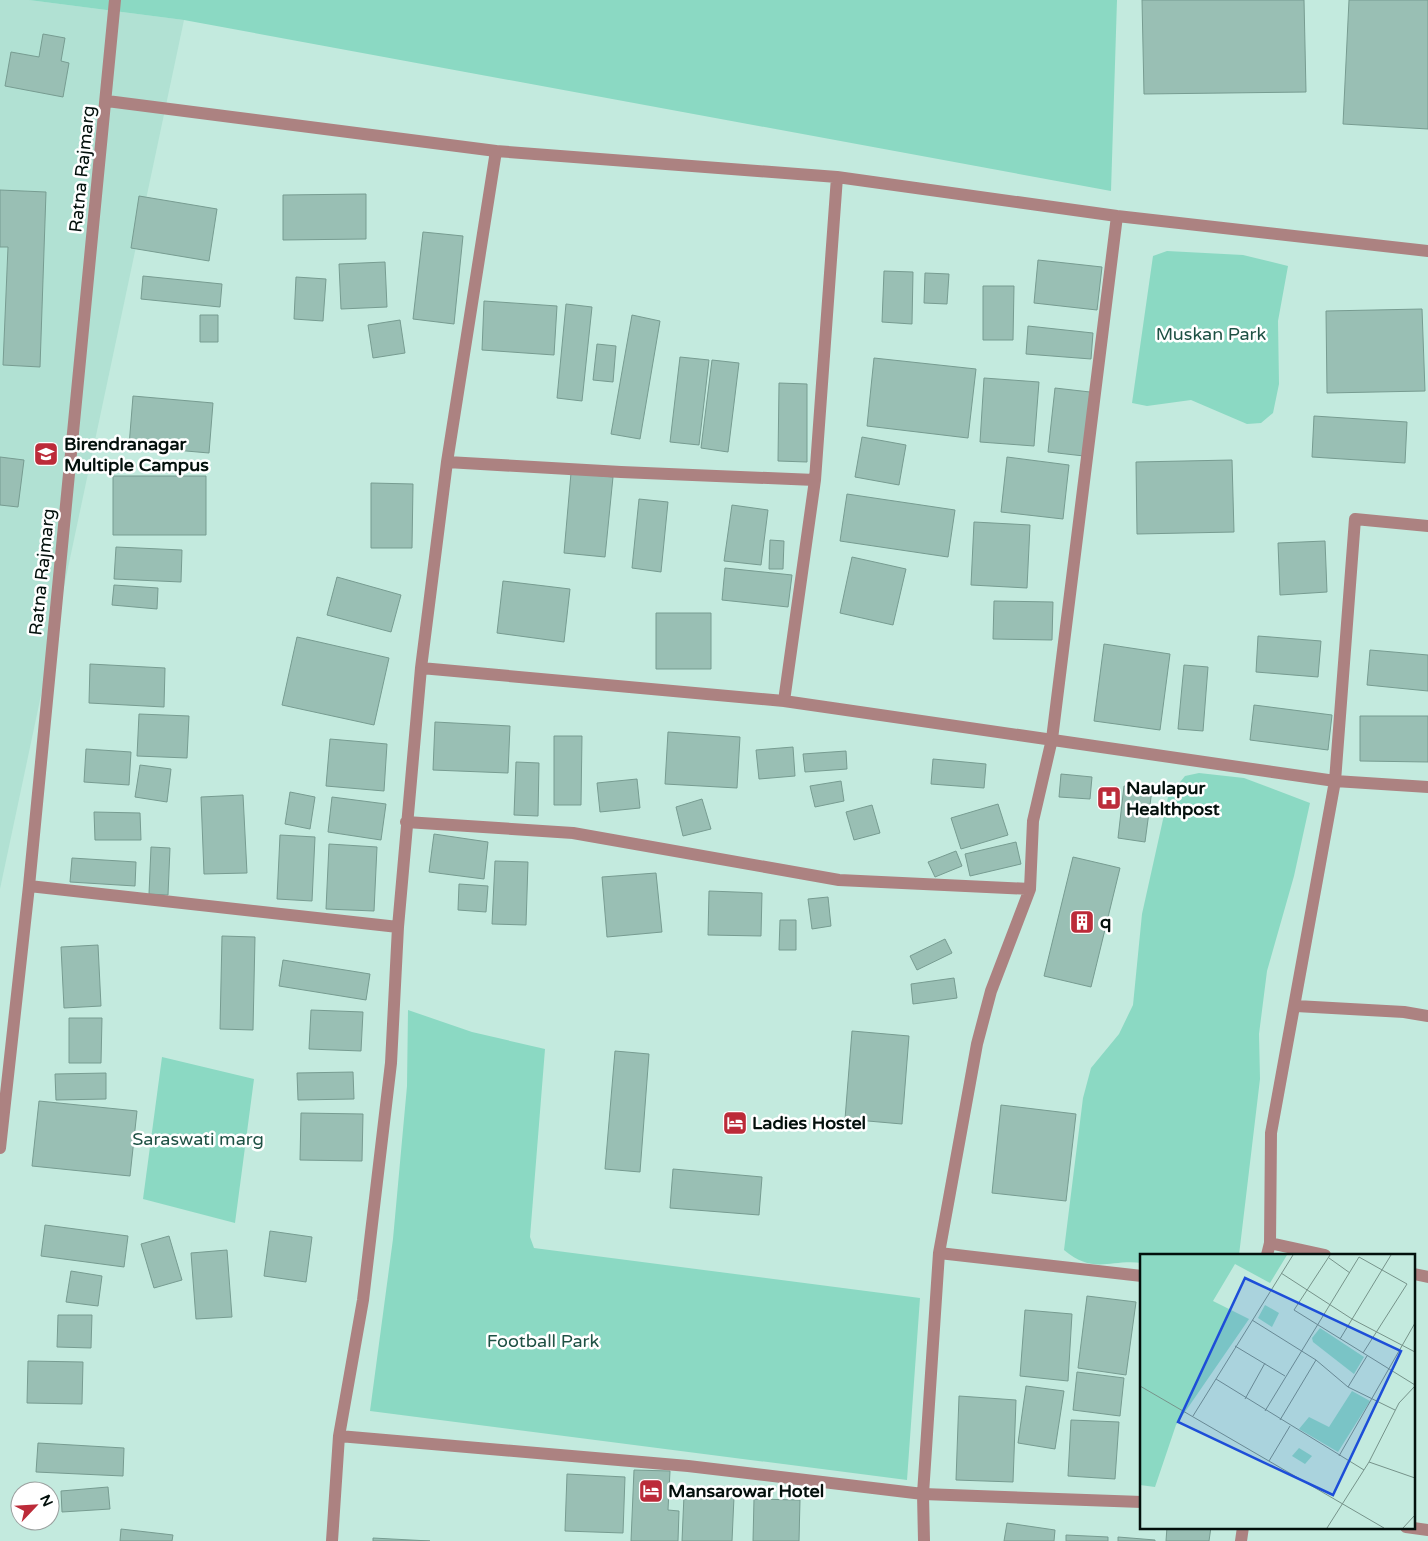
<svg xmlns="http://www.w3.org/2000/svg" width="1428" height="1541" viewBox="0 0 1428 1541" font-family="'Varela Round',sans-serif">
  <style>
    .built { fill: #b1e1d3 }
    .green { fill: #8bd9c3 }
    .building { fill: #99bfb4; stroke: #779c91 }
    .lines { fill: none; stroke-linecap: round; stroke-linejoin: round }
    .minor { stroke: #ac8281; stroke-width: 12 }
    .labels { text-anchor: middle; stroke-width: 5; stroke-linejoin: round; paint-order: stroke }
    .street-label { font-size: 18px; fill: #03100c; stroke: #fff }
    .park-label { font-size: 18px; fill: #1e5144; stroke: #fff }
    .poi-label { font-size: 18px; font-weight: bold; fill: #03100c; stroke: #fff; text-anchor: start }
    .inset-road { fill: none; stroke: #76938a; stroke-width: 1 }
    .view { fill: #1d4ed8; fill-opacity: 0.15; stroke: #1d4ed8; stroke-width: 2.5 }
    .inset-edge { fill: none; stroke: #03100c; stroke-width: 2.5 }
  </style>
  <rect width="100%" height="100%" fill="#c3eade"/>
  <path class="built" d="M0 0H29L184 20 0 889Z"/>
  <path class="green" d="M29 0H1117L1111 191 184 20Z
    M1167 251 1243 255 1288 266 1278 321 1279 384 1273 413 1261 423 1247 424 1191 400 1147 406 1132 403 1153 256Z
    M1199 773 1244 778 1310 803 1294 876 1267 971 1259 1034 1260 1079 1239 1255H1142V1263C1109 1259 1094 1275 1064 1250L1083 1098 1091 1068 1119 1034 1133 1005 1142 914 1168 797 1185 776Z
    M408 1010 472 1032 545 1049 530 1237 534 1248 920 1298 907 1480 370 1411 393 1239 407 1086Z
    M162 1057 254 1079 235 1223 143 1199Z"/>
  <path class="building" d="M1142 0H1304L1306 92 1144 94Z
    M1349 0H1428V129L1343 124Z
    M43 34 65 38 61 61 69 63 63 97 5 86 11 52 39 57Z
    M0 190 46 192 40 367 3 365 8 247H0Z
    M366 194V239L283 240V195Z
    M139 196 217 209 209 261 131 248Z
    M423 232 463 236 454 324 413 319Z
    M1038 260 1102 267 1097 310 1034 303Z
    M385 262 387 307 341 309 339 264Z
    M884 271 913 272 912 324 882 322Z
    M925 273 949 274 947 304 924 303Z
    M143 276 222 284 220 307 141 299Z
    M296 277 326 279 323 321 294 319Z
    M983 286H1014L1013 340H983Z
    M484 301 557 306 554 355 482 350Z
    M566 304 592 307 582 401 557 398Z
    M1422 309 1425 391 1327 393 1326 311Z
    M200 315H218V342H200Z
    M632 315 660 321 640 439 611 434Z
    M400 320 405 353 373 358 368 325Z
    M1028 326 1093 333 1091 359 1026 354Z
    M597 344 616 346 613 382 593 380Z
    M680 357 709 360 699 445 670 442Z
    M874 358 976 369 968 438 867 426Z
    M712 360 739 363 728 452 701 448Z
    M984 378 1039 382 1034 446 980 442Z
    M779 383 807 384V462L778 461Z
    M1055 388 1090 392 1084 456 1048 452Z
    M133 396 213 403 209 453 129 446Z
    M1314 416 1407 422 1405 463 1312 457Z
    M862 437 906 445 899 485 855 477Z
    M0 457 24 460 18 507 0 505Z
    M1007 457 1069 465 1063 519 1001 512Z
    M1232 460 1234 532 1137 534 1136 462Z
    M571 473 613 477 605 557 564 553Z
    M113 476H206V535H113Z
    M371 483 413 484 412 548H371Z
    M847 494 955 510 948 557 840 541Z
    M639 499 668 502 661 572 632 568Z
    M732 505 768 510 761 565 724 561Z
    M974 522 1030 525 1027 588 971 585Z
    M770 540 784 541 783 569H769Z
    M1325 541 1327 592 1280 595 1278 543Z
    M116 547 182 550 181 582 114 579Z
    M852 557 906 569 893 625 840 613Z
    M725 568 792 575 788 607 722 600Z
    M337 577 401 595 391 632 327 615Z
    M503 581 570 589 564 642 497 633Z
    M114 585 158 588 157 609 112 605Z
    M994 601 1053 602 1052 640 993 639Z
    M656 613H711V669H656Z
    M1258 636 1321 641 1318 677 1256 672Z
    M297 637 389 658 374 725 282 705Z
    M1104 644 1170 654 1160 730 1094 721Z
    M1370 650 1428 655V691L1367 685Z
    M90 664 165 668 164 707 89 703Z
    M1184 665 1208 667 1203 731 1178 729Z
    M1254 705 1332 715 1328 750 1250 740Z
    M139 714 189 716 187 758 137 756Z
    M1360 716H1428V762L1360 761Z
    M435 722 510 726 508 773 433 770Z
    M668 732 740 737 737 788 665 784Z
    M554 736H582L581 805H554Z
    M330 739 387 744 384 791 326 786Z
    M793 747 795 776 759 779 756 750Z
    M86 749 131 752 129 785 84 782Z
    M846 751 847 769 805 772 803 754Z
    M933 759 986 764 984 788 931 784Z
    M516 762 539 763 538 816 514 815Z
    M140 765 171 769 167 802 135 797Z
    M1061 774 1092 777 1090 799 1059 797Z
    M637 779 640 808 600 812 597 783Z
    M841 781 844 801 815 807 810 786Z
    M1124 786 1152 790 1145 842 1118 838Z
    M290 792 315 797 310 829 285 824Z
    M243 795 247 873 204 874 201 797Z
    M332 797 386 804 381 840 328 832Z
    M702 799 711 829 683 836 676 807Z
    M998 804 1008 835 961 849 951 818Z
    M872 805 880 833 854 840 846 812Z
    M94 812 140 813 141 840H95Z
    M434 834 488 842 484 879 429 872Z
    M280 835 315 837 312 901 277 899Z
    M1016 842 1021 864 970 876 965 854Z
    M329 844 377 847 374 911 326 909Z
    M151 847 170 848 168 895 149 894Z
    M956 851 962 866 935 877 928 862Z
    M1073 857 1120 868 1091 987 1044 976Z
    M72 858 136 862 135 886 70 882Z
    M495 861 528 862 526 925 492 924Z
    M656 873 662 932 607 937 602 877Z
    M459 884 488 886 486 912 458 910Z
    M709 891 762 893 761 936 708 935Z
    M828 897 831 926 812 929 808 899Z
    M780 920H796V950H779Z
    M222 936 255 937 253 1030 220 1029Z
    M945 939 952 953 917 970 910 956Z
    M98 945 101 1006 64 1008 61 947Z
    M283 960 370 974 366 1000 279 986Z
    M954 978 957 998 913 1004 911 984Z
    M311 1010 363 1012 361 1051 309 1049Z
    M69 1018H102L101 1063H69Z
    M852 1031 909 1036 902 1124 845 1119Z
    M615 1051 649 1054 640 1172 605 1169Z
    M353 1072 354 1099 298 1100 297 1073Z
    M106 1073V1099L56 1100 55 1074Z
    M39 1101 137 1111 130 1176 32 1166Z
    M1001 1105 1076 1114 1066 1201 992 1193Z
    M301 1113 363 1114 362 1161 300 1160Z
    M673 1169 762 1177 759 1215 670 1208Z
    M45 1225 128 1236 124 1267 41 1256Z
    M270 1231 312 1237 306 1282 264 1276Z
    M169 1236 182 1280 154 1288 141 1244Z
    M227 1250 232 1317 196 1319 191 1253Z
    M71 1271 102 1276 98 1306 66 1302Z
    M1087 1296 1136 1302 1126 1375 1078 1368Z
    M1025 1310 1072 1314 1068 1381 1020 1376Z
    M58 1315H92L91 1348 57 1347Z
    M28 1361 83 1362 82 1404 27 1403Z
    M1077 1372 1124 1378 1120 1416 1073 1410Z
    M1026 1386 1064 1391 1055 1449 1018 1443Z
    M959 1396 1016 1400 1013 1482 956 1480Z
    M1071 1420 1119 1422 1115 1479 1068 1476Z
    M38 1443 124 1448 123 1476 36 1472Z
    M634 1470 670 1471 668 1510 679 1511 678 1541H631Z
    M567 1474 625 1477 623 1533 565 1531Z
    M108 1487 110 1509 62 1512 61 1491Z
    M684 1495 734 1497 732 1541H682Z
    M754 1499 800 1500 799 1541H753Z
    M1007 1523 1055 1530 1054 1541H1004Z
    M1167 1527H1211L1209 1541H1166Z
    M121 1529 173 1535 172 1541H120Z
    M1066 1535 1108 1537V1541H1066Z
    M1118 1537 1155 1540V1541H1118Z
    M373 1538 430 1541H373Z"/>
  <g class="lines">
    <path class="minor" d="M107 101 496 151 837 177 1117 216 1428 251
      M447 462 621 472 815 480
      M421 668 784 701 1335 781 1428 787
      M784 701 815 480 837 177
      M406 822 573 833 839 880 1030 889
      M29 886 398 927
      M1296 1006 1404 1012 1428 1016
      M0 1148 29 886 115 0
      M1270 1243 1325 1255
      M939 1253 1142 1276
      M1267 1255 1270 1243 1271 1133 1335 781 1355 519 1428 526
      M1414 1274 1428 1277
      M339 1436 688 1466 923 1494 1142 1502
      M1406 1527 1428 1530
      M332 1541 339 1436 363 1300 391 1063 398 927 421 668 447 462 496 151
      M924 1541 923 1494 939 1253 977 1044 991 991 1030 889 1033 821 1052 739 1117 216
      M1241 1541 1243 1527"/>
  </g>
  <defs>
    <symbol id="university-square" viewBox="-11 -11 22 22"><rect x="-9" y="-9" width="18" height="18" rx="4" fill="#bc2b39" stroke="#fff"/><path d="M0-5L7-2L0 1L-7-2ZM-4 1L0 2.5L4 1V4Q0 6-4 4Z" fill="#fff"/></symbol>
    <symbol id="hospital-square" viewBox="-11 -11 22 22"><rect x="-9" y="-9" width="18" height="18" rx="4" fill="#bc2b39" stroke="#fff"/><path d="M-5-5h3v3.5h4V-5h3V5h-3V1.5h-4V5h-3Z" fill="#fff"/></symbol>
    <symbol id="building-square" viewBox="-11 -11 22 22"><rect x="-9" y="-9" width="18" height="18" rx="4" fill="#bc2b39" stroke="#fff"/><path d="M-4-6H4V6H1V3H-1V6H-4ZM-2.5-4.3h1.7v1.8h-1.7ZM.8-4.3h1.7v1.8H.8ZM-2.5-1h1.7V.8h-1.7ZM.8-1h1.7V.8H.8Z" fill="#fff"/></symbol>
    <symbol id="hotel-square" viewBox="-11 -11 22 22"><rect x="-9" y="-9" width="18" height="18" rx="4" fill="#bc2b39" stroke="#fff"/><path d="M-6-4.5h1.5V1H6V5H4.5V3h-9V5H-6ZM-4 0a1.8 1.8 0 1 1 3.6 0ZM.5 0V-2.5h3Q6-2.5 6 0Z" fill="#fff"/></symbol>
  </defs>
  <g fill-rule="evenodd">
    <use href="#university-square" x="32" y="440" width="28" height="28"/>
    <use href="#hospital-square" x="1095" y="784" width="28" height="28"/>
    <use href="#building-square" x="1068" y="908" width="28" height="28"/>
    <use href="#hotel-square" x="721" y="1109" width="28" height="28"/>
    <use href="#hotel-square" x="637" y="1477" width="28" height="28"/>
  </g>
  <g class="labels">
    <g class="street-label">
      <text transform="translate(82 169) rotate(-84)" y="6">Ratna Rajmarg</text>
      <text transform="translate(42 572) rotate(-84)" y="6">Ratna Rajmarg</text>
    </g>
    <g class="park-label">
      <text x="1211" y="340">Muskan Park</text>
      <text x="198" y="1145">Saraswati marg</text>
      <text x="543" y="1347">Football Park</text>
    </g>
    <g class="poi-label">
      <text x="64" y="450">Birendranagar<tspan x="64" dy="21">Multiple Campus</tspan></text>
      <text x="1126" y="794">Naulapur<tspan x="1126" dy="21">Healthpost</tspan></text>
      <text x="1100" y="928">q</text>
      <text x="752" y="1129">Ladies Hostel</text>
      <text x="668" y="1497">Mansarowar Hotel</text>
    </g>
  </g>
  <g transform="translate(1140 1254)">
    <rect width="275" height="275" fill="#c3eade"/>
    <path d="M0 1H147L130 29 95 10 73 47 109 65 36 171 15 233 0 231ZM125 51 139 59 132 73 118 64ZM180 74 224 103 214 120 173 88 172 84ZM212 137 230 147 198 198 159 175 169 163 189 173ZM159 194 172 202 165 210 152 202Z" fill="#8bd9c3"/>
    <path class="inset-road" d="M190 1 154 56 275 131M189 4 210 19M141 19 212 65 275 98M112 66 176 106 208 133 255 156M200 85 251 1M95 92 145 122M76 125 224 216M0 132 244 274M208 133 227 102M105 145 125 109M125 157 219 3 267 30 223 99M53 162 153 1M140 166 176 106M199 202 275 69M129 207 150 172M229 208 275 224M187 274 229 208 259 149 275 132M263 274 275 261"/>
    <path class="view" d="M105 24 261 97 193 241 38 168Z"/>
    <rect width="275" height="275" class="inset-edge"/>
  </g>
  <g transform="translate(35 1506) rotate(65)"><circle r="24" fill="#ffffff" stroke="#9a9f9e"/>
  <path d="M0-4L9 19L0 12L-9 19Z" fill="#bc2b39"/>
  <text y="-8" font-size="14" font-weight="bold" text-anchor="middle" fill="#03100c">N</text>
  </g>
</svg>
